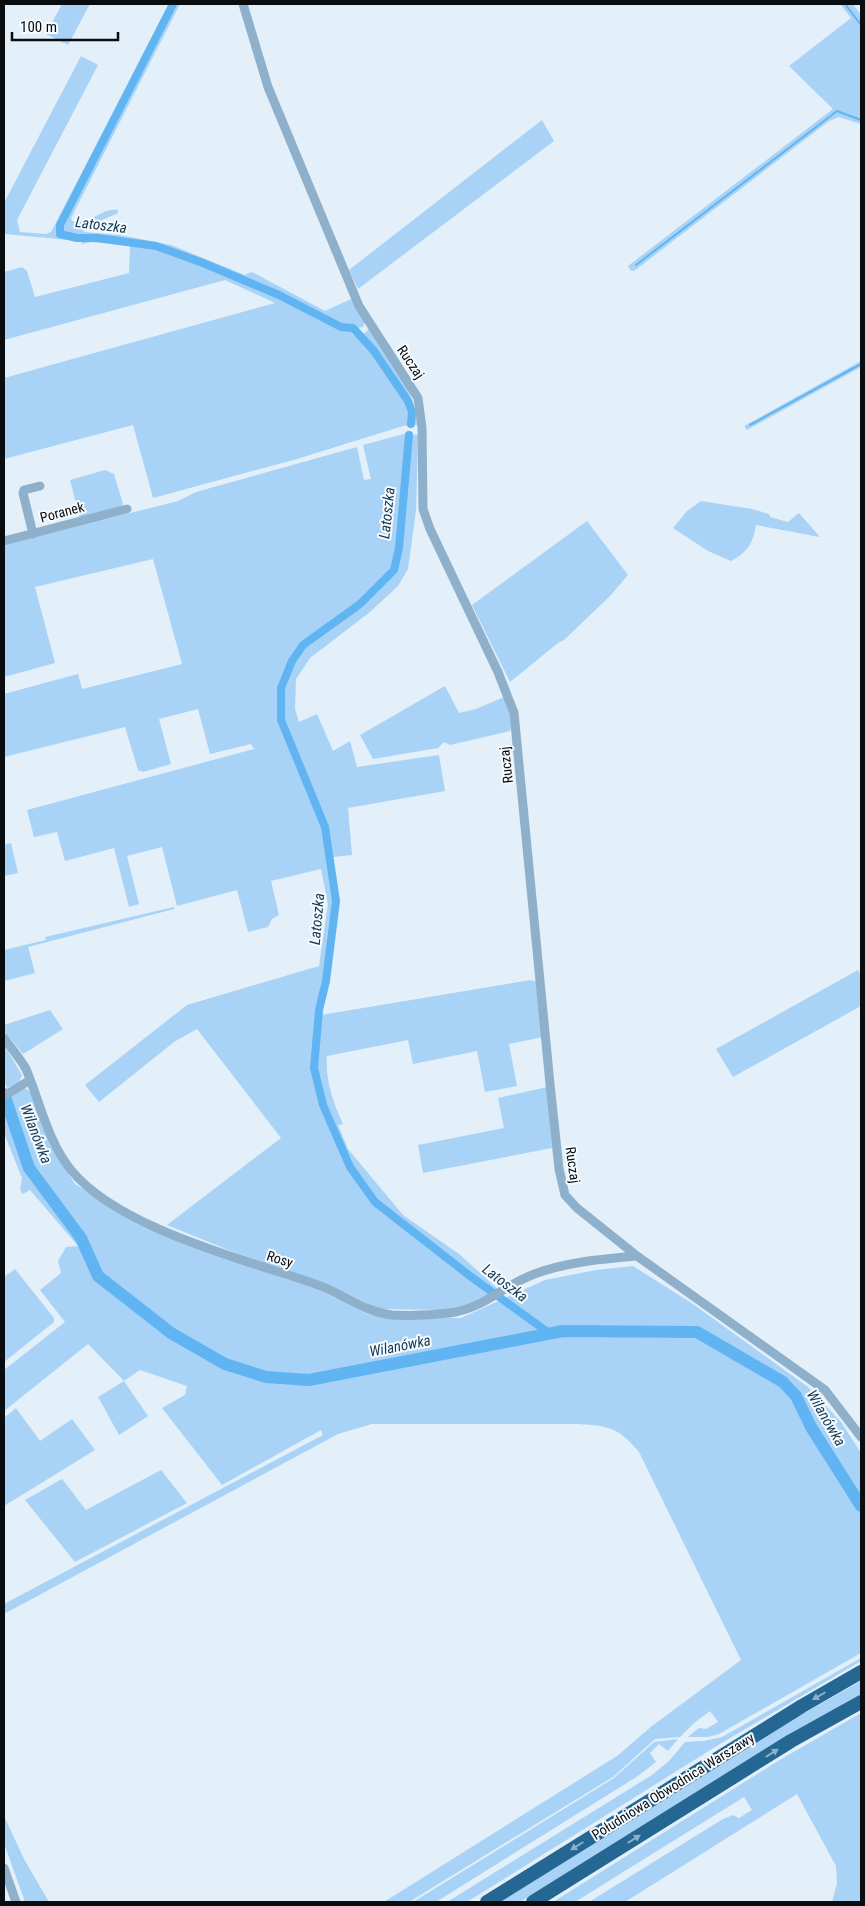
<svg xmlns="http://www.w3.org/2000/svg" width="865" height="1906" viewBox="0 0 865 1906" font-family="'Roboto Condensed',sans-serif">
  <style>
    .green { fill: #a8d3f6 }
    .lines { fill: none; stroke-linecap: round; stroke-linejoin: round }
    .stream { stroke: #60b4f1; stroke-width: 2 }
    .canal { stroke: #60b4f1; stroke-width: 8 }
    .river { stroke: #60b4f1; stroke-width: 12 }
    .minor { stroke: #8eb0cb; stroke-width: 9 }
    .highway { stroke: #256793; stroke-width: 14 }
    .oneway { fill: #8eb1c9 }
    .labels { text-anchor: middle; stroke-width: 4; stroke-linejoin: round; paint-order: stroke }
    .street-label { font-size: 14px; fill: #090d10; stroke: #f6fbff }
    .water-label { font-size: 15px; font-style: italic; fill: #153952; stroke: #f6fbff }
  </style>
  <rect width="100%" height="100%" fill="#e3eff9"/>
  <path class="green" d="M62 4H90L68 45 46 34Z
    M169 4H180L71 218 72 221C92 225 101 207 118 210V213L93 224 83 232 120 235 171 245 245 275 252 272 325 311 351 299 365 322 363 327 357 328 352 334 360 340 363 334 370 329C390 360 415 388 417 425L403 426 297 459 153 498 133 425 4 459V378L275 303 225 280 4 340V272L22 267 27 271 35 297 129 273 130 246 91 242 82 244 81 241 4 234V203L81 56 98 65 17 220 20 232 46 234 51 232Z
    M840 4H853L861 15V124L839 117 829 121 634 271 630 270 628 266 833 109 789 66 851 18Z
    M542 120 554 141 358 289 349 270Z
    M861 361V367L747 430 744 426Z
    M404 434 418 435V440L416 510 408 569 398 586 370 612 310 658 296 679 295 709 299 722 317 714 333 751 350 741 357 767 439 755 445 791 348 808 352 855 333 857 338 907 321 1015 531 980 537 982 543 1037 509 1044 517 1086 485 1092 477 1051 413 1064 408 1040 327 1056C325 1080 333 1102 343 1124L338 1125 348 1149 403 1215 459 1254 498 1289 467 1305 446 1310 380 1309 322 1282 263 1264 167 1225 281 1138 197 1029 174 1042 99 1102 85 1085 187 1005 319 966 328 904 321 869 271 881 279 915 272 919 268 927 248 932 237 890 177 906 162 847 127 856 139 904 129 907 114 848 65 861 57 832 34 837 27 810 254 749 251 744 210 754 198 709 159 719 171 764 143 772 138 770 125 727 4 757V694L78 674 82 689 182 664 153 559 35 587 55 663 4 677V545L178 501 196 492 357 447 364 480 371 479 363 445Z
    M105 470 114 474 123 504 121 507 80 518 70 480Z
    M701 501 752 509 769 514 770 517 788 522 799 513 820 537 756 525C753 543 748 552 731 561L708 551 673 528 687 511Z
    M587 521 628 575 610 596 564 640 558 643 510 682 472 605Z
    M445 686 459 713 476 709 506 696 513 723 510 731 450 745 444 742 438 748 373 759 360 735Z
    M11 843 18 873 4 876V845Z
    M174 907V909L28 947 35 973 4 981V950L46 940 45 937Z
    M858 970 861 975V1006L733 1077 716 1049Z
    M50 1010 63 1029 23 1054 4 1031V1025Z
    M4 1045 22 1075 19 1082 7 1088 4 1080Z
    M547 1087 552 1148 423 1173 418 1145 504 1128 498 1098Z
    M25 1088 32 1093 50 1145 75 1184 134 1221 259 1270 319 1290 368 1314 398 1318H461L545 1280 596 1270 633 1266 693 1304 808 1387 841 1422 861 1453V1653L719 1734 708 1737H688L699 1728 706 1729 718 1722 710 1711 694 1723 680 1737 655 1739 613 1777 409 1902H384L617 1756 652 1726 741 1660 639 1452C619 1428 610 1426 579 1424H372L338 1434 4 1614V1604L323 1435 321 1430 222 1485 162 1408 185 1395 187 1386 140 1370 124 1381 148 1416 119 1435 98 1397 124 1381 88 1344 4 1411V1370L65 1322 40 1290 61 1273 58 1261 66 1247 78 1246 30 1190 23 1194 20 1190 22 1178 4 1133V1099Z
    M15 1269 54 1318V1322L4 1362V1277Z
    M16 1408 40 1441 72 1419 95 1450 4 1506V1418Z
    M161 1470 187 1503 75 1562 25 1500 62 1479 86 1510Z
    M861 1658V1661L720 1744 467 1902H447L652 1775 669 1761 685 1742 704 1741 722 1737Z
    M861 1681V1694L785 1737 520 1902H499L785 1724Z
    M861 1713V1902H832L837 1883 836 1866 797 1794 625 1902H589L723 1819 733 1815 739 1818 752 1810 744 1797 575 1902H553L778 1761Z
    M678 1739 668 1751 659 1744 650 1753 656 1762 638 1776 436 1902H413L614 1778 654 1742Z
    M4 1816 24 1859 49 1902H25L4 1843Z"/>
  <g class="lines">
    <path class="stream" d="M845 4 861 25
      M636 265 837 111 861 120
      M750 425 861 364"/>
    <path class="canal" d="M173 4 60 225V234L77 238H98L156 246 203 263 279 295 341 327 353 328 374 351 408 401 412 412 411 424
      M409 435 399 548 394 570 360 604 303 645 292 661 281 688V720L325 827 336 901 326 981 319 1010 314 1068 323 1105 350 1167 375 1202 470 1276 549 1333"/>
    <path class="river" d="M4 1094 29 1168 81 1238 98 1276 171 1333 225 1364 266 1377 309 1380 563 1331 697 1332 783 1382 796 1396 811 1427 861 1506"/>
    <path class="minor" d="M243 4 268 87 359 306 418 398 422 428 423 509 430 529 498 672 514 713 550 1084 559 1169 565 1195 577 1208 637 1256 825 1390 861 1437
      M33 534 23 493 24 490 40 486
      M4 541 127 509
      M4 1038C11 1048 20 1058 26 1069 40 1102 48 1142 71 1170 119 1229 247 1260 318 1285 343 1294 365 1312 392 1315 410 1316 432 1315 450 1313 482 1309 503 1286 532 1275 565 1262 603 1259 637 1256
      M4 1096 30 1080
      M4 1868 16 1902"/>
    <path class="highway" d="M487 1902 802 1706 861 1672
      M533 1902 791 1741 861 1702"/>
  </g>
  <defs><path id="oneway-solid" d="M-6-.8H1V-3.2L6.5 0L1 3.2V.8H-6Z" transform="scale(1.25)"/></defs>
  <g class="oneway">
    <use href="#oneway-solid" transform="translate(819 1696) rotate(150)"/>
    <use href="#oneway-solid" transform="translate(772 1753) rotate(-32)"/>
    <use href="#oneway-solid" transform="translate(634 1839) rotate(-32)"/>
    <use href="#oneway-solid" transform="translate(577 1846) rotate(148)"/>
  </g>
  <g class="labels">
    <g class="street-label">
      <text transform="translate(411 362) rotate(56)" y="5">Ruczaj</text>
      <text transform="translate(62 512) rotate(-15)" y="5">Poranek</text>
      <text transform="translate(506 765) rotate(-96)" y="5">Ruczaj</text>
      <text transform="translate(573 1165) rotate(82)" y="5">Ruczaj</text>
      <text transform="translate(280 1259) rotate(18)" y="5">Rosy</text>
      <text transform="translate(673 1786) rotate(-32)" y="5">Południowa Obwodnica Warszawy</text>
    </g>
    <g class="water-label">
      <text transform="translate(101 225) rotate(7)" y="5">Latoszka</text>
      <text transform="translate(387 513) rotate(-84)" y="5">Latoszka</text>
      <text transform="translate(317 919) rotate(-85)" y="5">Latoszka</text>
      <text transform="translate(36 1134) rotate(69)" y="5">Wilanówka</text>
      <text transform="translate(505 1283) rotate(37)" y="5">Latoszka</text>
      <text transform="translate(400 1346) rotate(-11)" y="5">Wilanówka</text>
      <text transform="translate(826 1418) rotate(60)" y="5">Wilanówka</text>
    </g>
  </g>
  <rect width="865" height="1906" fill="none" stroke="#090d10" stroke-width="10"/>
  <path d="M12 32v8h106v-8" fill="none" stroke="#090d10" stroke-width="2.5"/>
  <text x="20" y="32" font-size="15" fill="#090d10" stroke="#f6fbff" stroke-width="4" paint-order="stroke">100 m</text>
</svg>
